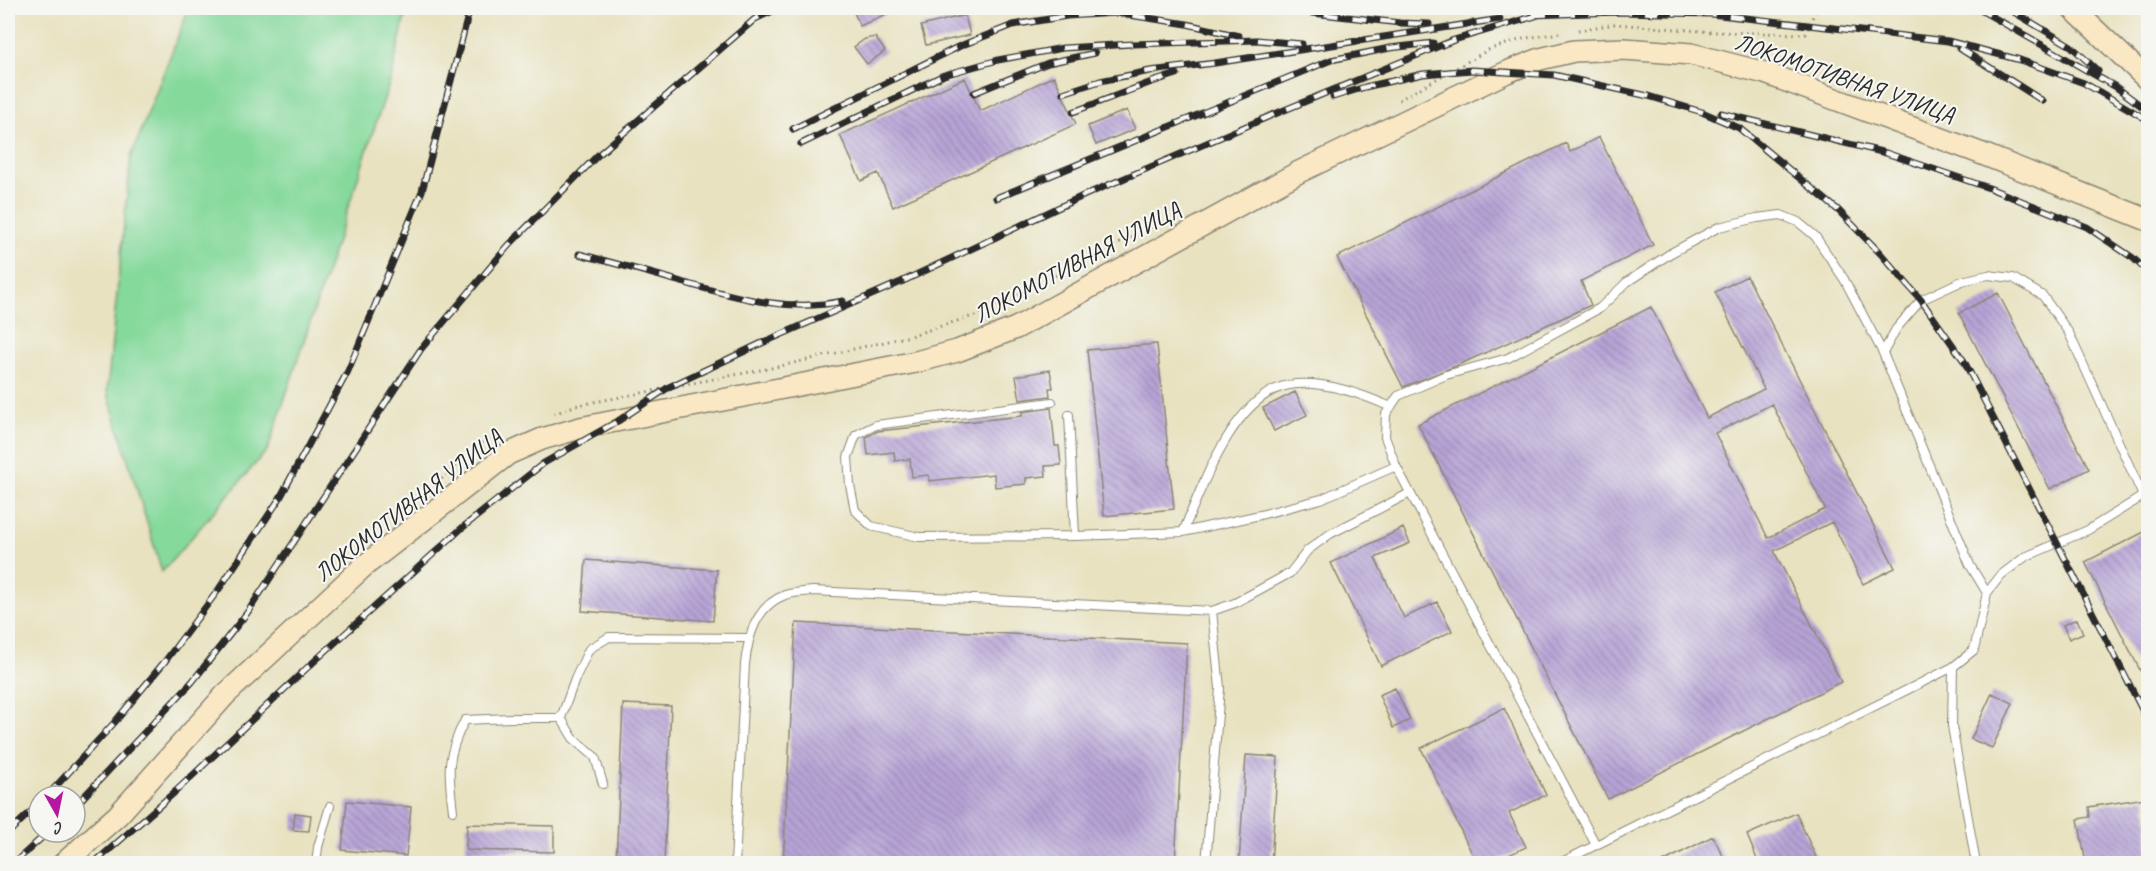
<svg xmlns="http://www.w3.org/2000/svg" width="2156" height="871" viewBox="0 0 2156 871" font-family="Caveat,sans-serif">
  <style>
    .grass { fill: #85d99b; stroke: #588263; stroke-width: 1.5 }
    .building { fill: url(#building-back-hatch); fill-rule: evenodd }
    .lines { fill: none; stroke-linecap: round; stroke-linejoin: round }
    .lane-casing { stroke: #8a8676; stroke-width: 10 }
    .secondary-casing { stroke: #8a8676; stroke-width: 24 }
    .path { stroke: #8a8676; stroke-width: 3; stroke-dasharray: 1.5 4.5; stroke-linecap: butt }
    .lane { stroke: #fff; stroke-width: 8 }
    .secondary { stroke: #fae7c3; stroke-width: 21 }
    .rail-casing { stroke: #2b2b2b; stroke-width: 7 }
    .rail { stroke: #f6f6f2; stroke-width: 4.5; stroke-dasharray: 14; stroke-linecap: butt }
    .labels { text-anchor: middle; stroke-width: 4.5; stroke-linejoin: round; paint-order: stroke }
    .street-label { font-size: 24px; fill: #2b2b2b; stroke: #f6f6f2 }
  </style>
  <defs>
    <pattern id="building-back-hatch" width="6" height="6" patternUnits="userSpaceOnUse" patternTransform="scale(1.5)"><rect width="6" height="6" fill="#b7a4d7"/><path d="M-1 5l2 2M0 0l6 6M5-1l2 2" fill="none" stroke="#9586af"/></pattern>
  </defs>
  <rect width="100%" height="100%" fill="#f6f6f2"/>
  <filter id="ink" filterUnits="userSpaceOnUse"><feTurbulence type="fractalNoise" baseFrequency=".0167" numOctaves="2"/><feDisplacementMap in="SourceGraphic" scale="12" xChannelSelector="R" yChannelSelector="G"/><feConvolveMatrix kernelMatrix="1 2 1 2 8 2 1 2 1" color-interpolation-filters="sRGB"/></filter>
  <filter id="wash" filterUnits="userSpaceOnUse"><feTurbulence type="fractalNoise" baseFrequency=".008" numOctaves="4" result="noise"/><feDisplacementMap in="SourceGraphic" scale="24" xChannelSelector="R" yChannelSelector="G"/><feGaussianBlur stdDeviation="1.35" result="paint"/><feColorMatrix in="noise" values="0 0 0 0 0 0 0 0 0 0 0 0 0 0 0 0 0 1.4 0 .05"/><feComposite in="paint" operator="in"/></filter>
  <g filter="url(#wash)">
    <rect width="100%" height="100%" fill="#e8e2c0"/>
    <path class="grass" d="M189 8H407L391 78 268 449 162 572 107 391 131 157Z"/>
    <g id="blocks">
      <path class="building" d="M852 8H899L860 26Z
        M965 15 970 35 926 45 921 26Z
        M875 37 885 51 867 64 854 47 865 39Z
        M1054 76 1076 124 893 207 878 173 861 181 840 135 965 78 980 111Z
        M1127 110 1135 129 1096 145 1088 126Z
        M1599 137 1653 245 1581 281 1591 305 1456 366 1403 387 1337 257 1566 143 1570 152Z
        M1747 276 1895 568 1863 584 1832 522 1774 551 1841 682 1608 799 1418 424 1651 307 1707 418 1764 389 1715 292ZM1772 404 1825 509 1768 538 1715 433Z
        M1998 293 2089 469 2050 489 1959 313Z
        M1157 344 1174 509 1104 516 1087 350Z
        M1050 370 1053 388H1049L1050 396 1020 400 1016 376Z
        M1295 392 1307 415 1274 431 1263 408Z
        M1051 408 1055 446H1059L1061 465 1045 466 1046 476 1026 478V484L995 487 994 474 929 481V475L912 477 910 459 895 461 894 452 868 455 866 437 878 431 1022 416V412Z
        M1403 528 1410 543 1375 558 1404 618 1437 602 1452 631 1381 666 1331 563Z
        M2148 530V686L2085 562Z
        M586 560 717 570 713 621 582 611Z
        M2077 619 2083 633 2069 639 2063 625Z
        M796 623 1187 643 1175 864H783Z
        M1395 688 1410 720 1393 728 1379 695Z
        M1992 693 2013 703 1992 748 1971 739Z
        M623 704 671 706 664 864H616Z
        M1504 708 1546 795 1509 813 1526 847 1490 864H1477L1421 748Z
        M1246 755 1278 757 1271 864H1239Z
        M2145 798 2148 817V864H2086L2078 819 2090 817 2089 807Z
        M347 801 411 807 406 856 342 850Z
        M295 813 311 815 309 831 293 830Z
        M1796 813 1819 864H1759L1747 835Z
        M467 824 554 826V852L466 850Z
        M1713 836 1727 864H1659Z"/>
    </g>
  </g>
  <g filter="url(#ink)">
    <use href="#blocks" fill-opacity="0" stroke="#8a8676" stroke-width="1.5"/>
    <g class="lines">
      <defs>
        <path id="lane" d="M1883 353 1896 329 1921 300 1962 281 1988 275 2013 278 2043 296 2069 333 2143 496
          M1052 402 876 425 856 435 848 457 850 485 855 510 871 526 919 537 1075 536 1183 532 1260 515 1321 499 1396 466
          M1069 415 1075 536
          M1183 532C1202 486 1234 395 1289 385 1321 379 1362 394 1391 407
          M1953 667 1952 726 1976 864
          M603 784 595 757 573 738 561 718 575 679 589 649 609 637 748 638
          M453 811C448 772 446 756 465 720L511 718H561
          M1596 845 1396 466 1385 437 1386 414 1398 396 1446 375 1508 358 1600 308 1627 282 1671 253 1719 227 1757 218 1781 215 1798 222 1815 236 1844 279 1883 353 1970 565 1987 593
          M316 864 318 847 330 806
          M735 864 745 664C748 636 756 606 785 595 793 592 804 592 813 591L1212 611 1235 603 1290 573 1308 550 1330 534 1410 493
          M1206 864 1220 688 1212 611
          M1558 864 1953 667 1974 650 1987 593 2001 575 2025 557 2088 530 2148 493"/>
        <path id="secondary" d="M2072 8 2148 80
          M63 864 118 815 225 695 364 566 508 454 542 439 580 428 916 362 957 351 1016 328 1299 172 1507 72 1540 59 1574 51 1624 49 1691 54 1765 73 1980 153 2148 220"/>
      </defs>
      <use href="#lane" class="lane-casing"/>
      <use href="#secondary" class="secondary-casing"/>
      <path class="path" d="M1578 30 1615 24 1712 32 1806 34 1816 8
        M1399 100 1490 49 1526 38 1560 33
        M554 414 574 406 781 366 910 336 976 315 1172 217
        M437 483 484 441 503 433"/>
      <use href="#lane" class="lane"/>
      <use href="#secondary" class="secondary"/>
      <defs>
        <path id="rail" d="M1269 8 1400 23 1429 24
          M1977 8 2116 87 2148 111
          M2007 8 2071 46 2098 71
          M1533 15 1617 12 1711 14 1948 41 2020 60 2084 83 2148 120
          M1959 48 2043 101
          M974 93 1048 63 1095 53
          M1063 93 1100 81 1150 71 1215 63 1500 19
          M1333 97 1365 87 1423 74 1472 70 1554 75 1648 96 1702 112 1739 128 1838 210 1881 254 1921 300 1964 361 2148 721
          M1073 112 1149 83 1177 74
          M1721 113 1886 153 1989 188 2087 227 2133 258 2148 272
          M793 129 960 46 1013 25 1067 16 1116 13 1187 24 1239 36
          M801 144 944 75 998 60 1063 48 1133 44 1257 40 1302 44
          M996 198 1331 60 1390 48 1433 43
          M579 254C614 263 650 273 685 283 737 297 789 313 843 301
          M47 796 114 723 166 660 219 589 280 498 348 371 422 191 470 8
          M75 806 192 682 247 613 421 349 509 245 597 156 755 19 779 8
          M8 833 39 804
          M13 864 48 832
          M93 864 176 791 308 667 462 528 544 463 618 421 669 387 762 343 901 282 1085 195 1270 116 1454 40 1539 15"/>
      </defs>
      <use href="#rail" class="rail-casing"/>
      <use href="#rail" class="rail"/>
    </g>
  </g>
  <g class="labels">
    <g class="street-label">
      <text transform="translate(1845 78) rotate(19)" y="8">ЛОКОМОТИВНАЯ УЛИЦА</text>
      <text transform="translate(1077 262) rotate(-28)" y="8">ЛОКОМОТИВНАЯ УЛИЦА</text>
      <text transform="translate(408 505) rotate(-38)" y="8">ЛОКОМОТИВНАЯ УЛИЦА</text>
    </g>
  </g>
  <rect width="2156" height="871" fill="none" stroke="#f6f6f2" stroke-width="30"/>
  <g transform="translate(57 814) rotate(171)"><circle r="28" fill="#f6f6f2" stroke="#a5a5a2" stroke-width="1.5"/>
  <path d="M0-4.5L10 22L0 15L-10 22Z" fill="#b5179e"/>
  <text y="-9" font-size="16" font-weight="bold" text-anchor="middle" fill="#2b2b2b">С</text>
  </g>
</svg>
